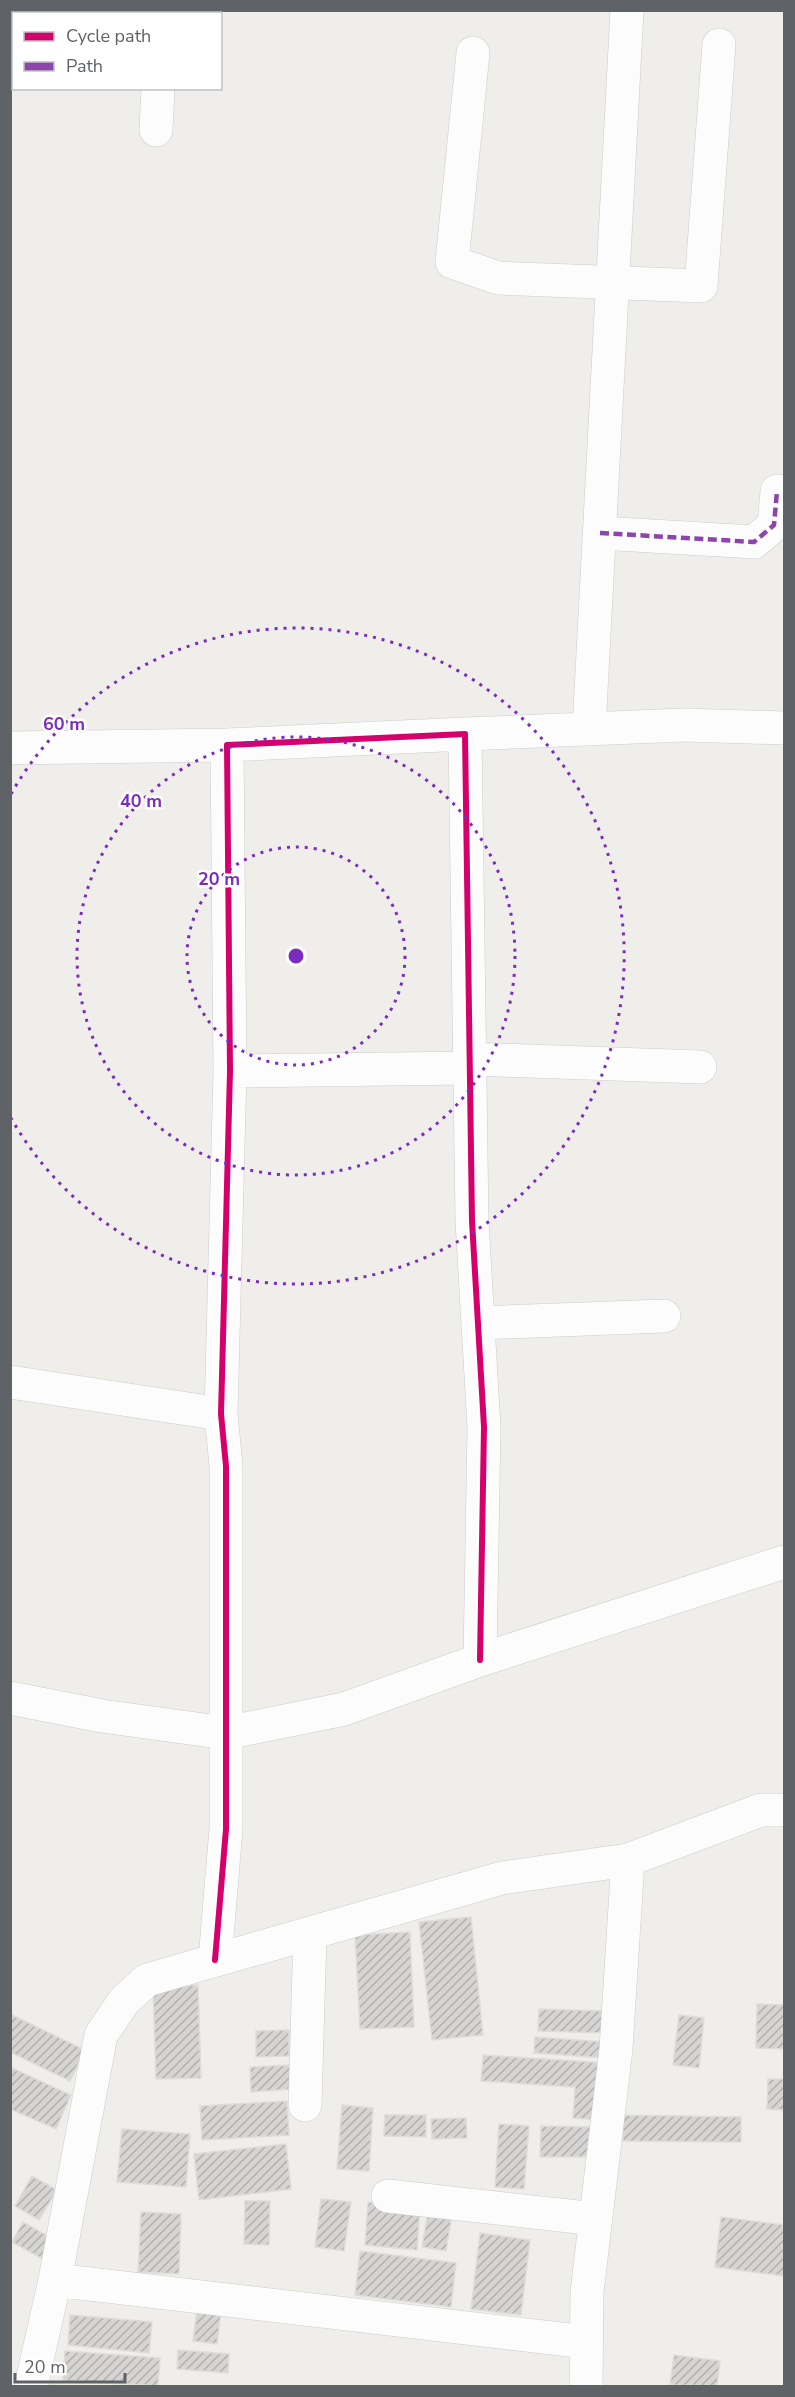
<svg xmlns="http://www.w3.org/2000/svg" width="795" height="2397" viewBox="0 0 795 2397" font-family="'Nunito Sans',sans-serif">
  <style>
    .building { fill: url(#building-hatch); stroke: #deddd9; stroke-width: 1.5 }
    .lines { fill: none; stroke-linecap: round; stroke-linejoin: round }
    .minor-casing { stroke: #cbcccc; stroke-width: 34 }
    .minor { stroke: #fdfcfc; stroke-width: 33 }
    .quiet { stroke: #8e44ad; stroke-width: 4.5; stroke-dasharray: 9 4.5; stroke-linecap: butt }
    .cycleway-casing { stroke: #fff; stroke-width: 10 }
    .cycleway { stroke: #d6006c; stroke-width: 6 }
    .ring { fill: none; stroke: #7b2cbf; stroke-width: 3; stroke-dasharray: 3 6 }
    .centre { fill: #7b2cbf; stroke: #fff; stroke-width: 3 }
    .ring-label { font-size: 18px; text-anchor: middle; font-weight: bold; fill: #7b2cbf; stroke: #fff; stroke-width: 5; stroke-linejoin: round; paint-order: stroke }
  </style>
  <defs>
    <pattern id="building-hatch" width="6" height="6" patternUnits="userSpaceOnUse" patternTransform="scale(1.5)"><rect width="6" height="6" fill="#d6d5d3"/><path d="M-1 1l2-2M0 6l6-6M5 7l2-2" fill="none" stroke="#b1b0af"/></pattern>
  </defs>
  <rect width="100%" height="100%" fill="#efeeea"/>
  <path class="building" d="M471 1917 483 2035 432 2040 419 1922Z
    M410 1932 414 2027 360 2029 355 1935Z
    M198 1985 201 2078 156 2079 153 1986Z
    M757 2004 784 2005V2049L756 2048Z
    M539 2009 605 2011 604 2033 538 2031Z
    M10 2014 85 2050 70 2081 10 2052Z
    M679 2015 704 2018 699 2068 673 2065Z
    M289 2030V2056L256 2057V2031Z
    M535 2037 606 2042V2058L534 2053Z
    M483 2055 606 2063 602 2120 573 2118 575 2087 481 2081Z
    M292 2065 293 2089 251 2092 250 2067Z
    M10 2067 71 2095 56 2129 10 2109Z
    M768 2079H784V2110L767 2109Z
    M287 2101 289 2135 202 2140 200 2106Z
    M342 2105 373 2108 369 2171 337 2169Z
    M385 2115H426V2137L384 2136Z
    M622 2115 741 2117V2142L623 2141Z
    M466 2118 467 2138 432 2139 431 2119Z
    M499 2124 529 2126 524 2189 495 2187Z
    M541 2126 596 2127V2157H540Z
    M122 2129 190 2134 186 2187 117 2182Z
    M286 2144 291 2189 199 2200 194 2154Z
    M32 2176 57 2190 39 2220 15 2206Z
    M321 2199 351 2202 344 2251 315 2247Z
    M245 2201H270L269 2245 244 2244Z
    M368 2202 420 2208 417 2250 365 2245Z
    M428 2211 452 2215 446 2251 422 2247Z
    M141 2212 181 2214 179 2274 138 2272Z
    M721 2217 784 2225V2276L715 2267Z
    M23 2222 59 2242 48 2262 12 2242Z
    M480 2233 530 2240 521 2315 471 2309Z
    M360 2251 456 2263 451 2307 355 2295Z
    M197 2310 221 2312 217 2344 193 2341Z
    M70 2315 152 2322 149 2353 68 2345Z
    M178 2350 229 2354 228 2373 177 2369Z
    M65 2351 160 2358 158 2386 63 2380Z
    M674 2355 720 2361 717 2386 670 2385Z"/>
  <g class="lines">
    <defs>
      <path id="minor" d="M161 14V10
        M473 53 452 262 498 278 701 286 719 45
        M156 130 158 88
        M600 533 754 542 774 525 777 491
        M589 729 627 10
        M465 734 684 725 784 728
        M10 748 227 745
        M469 1059 700 1067
        M230 1071 470 1068
        M478 1323 664 1316
        M10 1382 221 1414
        M10 1698 102 1716 226 1733 344 1709 480 1660 784 1562
        M215 1960 226 1829V1466L221 1414 230 1071 227 745 465 734 472 1221 484 1427 480 1660
        M305 2105 310 1935
        M388 2196 596 2219
        M55 2280 586 2342
        M31 2386 55 2280 101 2035 124 2001 147 1980 502 1878 628 1860 761 1810H784
        M586 2386 587 2292 616 2049 628 1860"/>
    </defs>
    <use href="#minor" class="minor-casing"/>
    <use href="#minor" class="minor"/>
    <path class="quiet" d="M600 533 754 542 774 525 777 491"/>
    <defs>
      <path id="cycleway" d="M215 1960 226 1829V1466L221 1414 230 1071 227 745 465 734 472 1221 484 1427 480 1660"/>
    </defs>
    <use href="#cycleway" class="cycleway-casing"/>
    <use href="#cycleway" class="cycleway"/>
  </g>
  <g class="ring">
    <circle cx="296" cy="956" r="109"/>
    <circle cx="296" cy="956" r="219"/>
    <path d="M11 794A328 328 0 1 1 11 1118"/>
  </g>
  <circle cx="296" cy="956" r="9" class="centre"/>
  <g class="ring-label">
    <text x="64" y="730">60 m</text>
    <text x="141" y="807">40 m</text>
    <text x="219" y="885">20 m</text>
  </g>
  <rect width="795" height="2397" fill="none" stroke="#5f6368" stroke-width="24"/>
  <rect x="12" y="12" width="210" height="78" fill="#ffffff" stroke="#bfc1c3" stroke-width="1.5"/>
  <rect x="24" y="32" width="30" height="9" fill="#d6006c" stroke="#bfc1c3" stroke-width="1.5"/>
  <text x="66" y="42" font-size="18" fill="#5f6368">Cycle path</text>
  <rect x="24" y="62" width="30" height="9" fill="#8e44ad" stroke="#bfc1c3" stroke-width="1.5"/>
  <text x="66" y="72" font-size="18" fill="#5f6368">Path</text>
  <path d="M15 2373v9h110v-9" fill="none" stroke="#5f6368" stroke-width="3"/>
  <text x="24" y="2373" font-size="18" fill="#5f6368" stroke="#ffffff" stroke-width="4.5" paint-order="stroke">20 m</text>
</svg>
